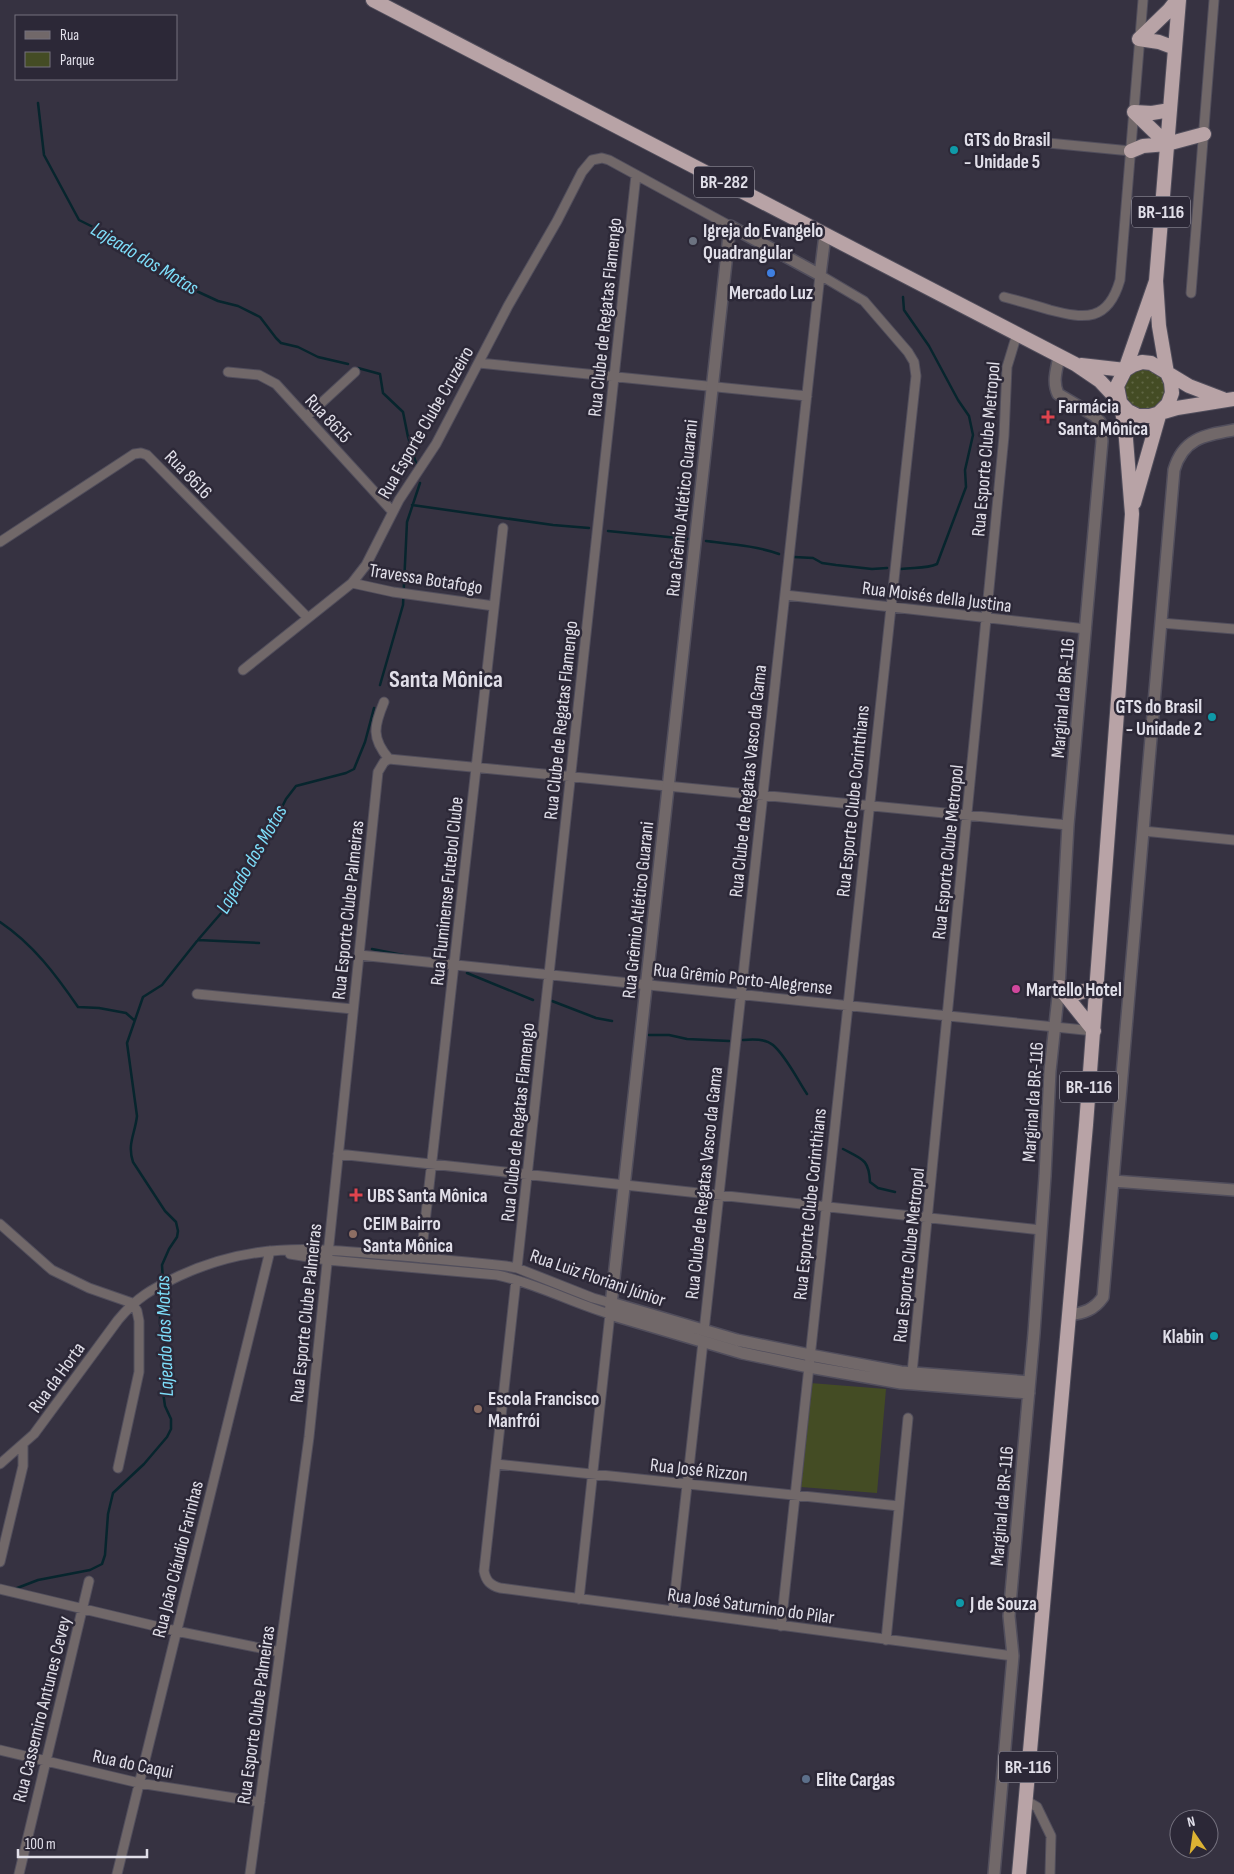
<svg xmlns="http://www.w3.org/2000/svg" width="1234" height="1874" viewBox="0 0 1234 1874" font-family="'Sofia Sans Condensed',sans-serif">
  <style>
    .grass { fill: url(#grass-dots) }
    .park { fill: #444c24 }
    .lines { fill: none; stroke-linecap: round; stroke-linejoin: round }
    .stream { stroke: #07252d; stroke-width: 2.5 }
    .minor-casing { stroke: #514e5c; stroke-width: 11 }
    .tertiary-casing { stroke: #514e5c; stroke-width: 14 }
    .trunk-casing { stroke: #514e5c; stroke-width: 16 }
    .minor { stroke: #716869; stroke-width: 9 }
    .tertiary { stroke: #716869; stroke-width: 11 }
    .trunk { stroke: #b8a3a6; stroke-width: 14 }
    .culture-dot { fill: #0f9aa8; stroke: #2c2837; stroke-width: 2 }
    .worship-dot { fill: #6b7280; stroke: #2c2837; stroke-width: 2 }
    .shop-dot { fill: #3f7fe0; stroke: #2c2837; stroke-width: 2 }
    .health-dot { fill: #e0444e; stroke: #2c2837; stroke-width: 2 }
    .hotel-dot { fill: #d1479c; stroke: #2c2837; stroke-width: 2 }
    .education-dot { fill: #8d6e63; stroke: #2c2837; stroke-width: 2 }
    .service-dot { fill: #5c6f8a; stroke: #2c2837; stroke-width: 2 }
    .labels { text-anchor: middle; stroke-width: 5; stroke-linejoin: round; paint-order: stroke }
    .shield { fill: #2c2837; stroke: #aba8b4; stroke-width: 1 }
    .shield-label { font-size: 18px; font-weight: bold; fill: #e1dfe9 }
    .poi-label { font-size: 19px; font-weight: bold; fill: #e1dfe9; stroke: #2c2837; text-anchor: start }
    .street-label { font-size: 19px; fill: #e1dfe9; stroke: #2c2837 }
    .water-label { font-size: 20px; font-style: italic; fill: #7edefa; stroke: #2c2837 }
    .district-label { font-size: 24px; font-weight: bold; fill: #e1dfe9; stroke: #2c2837 }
  </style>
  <defs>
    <pattern id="grass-dots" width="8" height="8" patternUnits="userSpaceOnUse" patternTransform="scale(1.25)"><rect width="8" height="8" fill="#444c24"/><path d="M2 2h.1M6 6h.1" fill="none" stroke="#5f6544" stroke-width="1.8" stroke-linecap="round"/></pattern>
  </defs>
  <rect width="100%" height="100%" fill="#363241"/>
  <path class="grass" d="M1124 389a21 21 0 1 1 42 0a21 21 0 1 1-42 0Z"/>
  <path class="park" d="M810 1383 886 1389 877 1493 801 1487Z"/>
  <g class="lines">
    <path class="stream" d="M38 103 44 155 79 220 117 239 179 283 218 301 238 306 260 317 276 338 281 343 298 347 318 357 348 364
      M358 368 380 374 383 393 403 412 408 437 416 463
      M412 505 553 525 589 528
      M608 531 688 539
      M706 541C730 544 757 546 779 554
      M794 557 813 558 822 563 836 565 872 569 887 568
      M901 569C913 567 926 569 937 564L966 487 965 470 973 435 969 416 958 400 929 346 904 310 903 297
      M380 685 403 605 407 522 420 483
      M0 922C33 944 56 975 78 1007L99 1008 126 1013 134 1020
      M198 940 259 943
      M372 949 408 956
      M467 973 533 1000
      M552 1001 596 1018 612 1021
      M649 1035H669L687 1039 729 1041
      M743 1040C752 1039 766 1039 773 1045 786 1056 797 1079 807 1094
      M843 1149C862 1159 869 1159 870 1182L878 1188 895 1192
      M163 1281 162 1265 169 1249 177 1237 178 1231 176 1222 165 1211 133 1162C127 1144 135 1134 137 1116L127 1043 143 997 162 985 197 941 229 904 263 845 286 799 296 786 346 773 354 769 365 742 374 708
      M12 1590 38 1580 90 1570 102 1564 105 1555 108 1514 113 1493 144 1464 167 1437 171 1429V1419L165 1406 163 1392 169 1354 160 1324V1310L163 1286"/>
    <defs>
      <path id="minor" d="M1017 140 1131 151
        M1191 293 1214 0
        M1004 297C1019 301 1034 305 1050 310 1085 319 1108 322 1120 280L1143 0
        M479 363 807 396
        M228 372 259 375 276 384 392 511
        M306 417 355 372
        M0 542 134 454 141 453 147 455 308 618
        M352 583 393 592 494 606
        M785 595 1086 629
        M1161 623 1234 629
        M243 670 352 583 366 565 399 500 436 444 508 306 557 221 582 172 592 160 602 158 609 160 730 226
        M384 702C374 726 371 738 389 759
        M389 759 1068 825
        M1143 831 1234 840
        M359 955 1094 1031
        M197 994 353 1009
        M338 1154 1041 1230
        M0 1224 52 1270 89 1288 132 1303
        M290 1254 327 1260 497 1275C536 1283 572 1303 610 1314L579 1599
        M421 1258 503 528
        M517 1268 636 175
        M516 1280 484 1571C486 1581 490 1585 500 1588L1013 1656
        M704 1331 820 275 864 301 908 352 914 362 916 376 781 1626
        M912 1373 1004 436 1007 367 1017 334
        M0 1464 34 1434 118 1320C137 1297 152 1289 179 1276 252 1242 311 1248 389 1255 428 1258 467 1262 506 1266L517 1268 593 1298 611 1303
        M496 1464 899 1506
        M118 1468 139 1372V1321L137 1311 132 1303
        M0 1562 23 1466V1446
        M0 1589 176 1631 280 1652
        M673 1611 703 1342
        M886 1640 908 1418
        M0 1750 139 1783 260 1802
        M1025 1800 1037 1807 1051 1836 1050 1874
        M19 1874 89 1581
        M117 1874 270 1251
        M250 1874 309 1437 378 772 384 762 389 759"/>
      <path id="tertiary" d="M825 235 820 275 730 226 610 1314 742 1353 809 1367 901 1383 1029 1393
        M1113 1181 1234 1190
        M611 1303 737 1340 810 1355 901 1372 1029 1382
        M1069 1315C1084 1313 1094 1310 1103 1297L1174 470C1183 438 1205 435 1234 430
        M994 1874 1013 1656 1009 1616 1034 1333 1045 1176 1050 1071 1059 987 1068 825 1102 441 1100 422 1095 416 1058 394C1052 381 1057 369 1059 356"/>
      <path id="trunk" d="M373 0 1075 364 1100 381 1128 411 1138 416H1150L1177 408 1234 399
        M1139 39 1169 10 1177 0
        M1139 39 1159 42 1175 48
        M1134 112 1167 144
        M1134 112 1152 113 1170 110
        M1131 151 1143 146 1167 144 1204 134
        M1081 365 1125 370
        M1125 370 1133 365 1142 362 1151 363 1189 386 1223 399
        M1134 503 1160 412 1168 404 1172 393 1171 382 1167 373 1159 326 1156 281 1179 0
        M1059 987 1094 1031
        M1059 987 1078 993 1097 987
        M1019 1874 1086 1125 1132 514 1125 427 1117 386 1125 370 1156 281"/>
    </defs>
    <use href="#minor" class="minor-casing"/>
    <use href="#tertiary" class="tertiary-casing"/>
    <use href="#trunk" class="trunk-casing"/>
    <use href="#minor" class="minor"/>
    <use href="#tertiary" class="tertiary"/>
    <use href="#trunk" class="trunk"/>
  </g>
  <g class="culture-dot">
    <circle cx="954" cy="150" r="5"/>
    <circle cx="1212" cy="717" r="5"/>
    <circle cx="1214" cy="1336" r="5"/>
    <circle cx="960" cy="1603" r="5"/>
  </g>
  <circle class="worship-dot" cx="693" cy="241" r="5"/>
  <circle class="shop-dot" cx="771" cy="273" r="5"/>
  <g class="health-dot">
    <path d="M1045.5 409.5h5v5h5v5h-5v5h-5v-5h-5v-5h5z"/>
    <path d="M353.5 1187.5h5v5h5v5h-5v5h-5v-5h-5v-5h5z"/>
  </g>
  <circle class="hotel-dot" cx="1016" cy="989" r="5"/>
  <g class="education-dot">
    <circle cx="353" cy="1234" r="5"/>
    <circle cx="478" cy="1409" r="5"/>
  </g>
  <circle class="service-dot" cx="806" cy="1779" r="5"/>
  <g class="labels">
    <g class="shield">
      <rect x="694" y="166.5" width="60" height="31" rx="4"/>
      <rect x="1132" y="196.5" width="58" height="31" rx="4"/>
      <rect x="1060" y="1071.5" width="58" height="31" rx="4"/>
      <rect x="999" y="1751.5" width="58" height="31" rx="4"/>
    </g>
    <g class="shield-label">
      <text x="724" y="188">BR-282</text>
      <text x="1161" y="218">BR-116</text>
      <text x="1089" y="1093">BR-116</text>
      <text x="1028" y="1773">BR-116</text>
    </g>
    <g class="poi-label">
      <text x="964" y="146">GTS do Brasil<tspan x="964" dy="22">- Unidade 5</tspan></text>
      <text x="703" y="237">Igreja do Evangelo<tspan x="703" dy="22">Quadrangular</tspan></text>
      <text x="771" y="299" text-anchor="middle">Mercado Luz</text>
      <text x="1058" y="413">Farmácia<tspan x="1058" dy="22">Santa Mônica</tspan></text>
      <text x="1202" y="713" text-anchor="end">GTS do Brasil<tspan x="1202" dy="22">- Unidade 2</tspan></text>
      <text x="1026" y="996">Martello Hotel</text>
      <text x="367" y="1202">UBS Santa Mônica</text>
      <text x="363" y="1230">CEIM Bairro<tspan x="363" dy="22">Santa Mônica</tspan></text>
      <text x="1204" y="1343" text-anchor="end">Klabin</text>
      <text x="488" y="1405">Escola Francisco<tspan x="488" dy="22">Manfrói</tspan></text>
      <text x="970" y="1610">J de Souza</text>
      <text x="816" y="1786">Elite Cargas</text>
    </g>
    <g class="street-label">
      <text transform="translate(604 317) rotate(-84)" y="7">Rua Clube de Regatas Flamengo</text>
      <text transform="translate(329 418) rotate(47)" y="7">Rua 8615</text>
      <text transform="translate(425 422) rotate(-60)" y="7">Rua Esporte Clube Cruzeiro</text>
      <text transform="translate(985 449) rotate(-85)" y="7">Rua Esporte Clube Metropol</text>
      <text transform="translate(189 474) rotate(46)" y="7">Rua 8616</text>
      <text transform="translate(681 508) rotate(-84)" y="7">Rua Grêmio Atlético Guarani</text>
      <text transform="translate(426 578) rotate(9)" y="7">Travessa Botafogo</text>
      <text transform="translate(937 596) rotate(7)" y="7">Rua Moisés della Justina</text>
      <text transform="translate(1062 698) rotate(-85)" y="7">Marginal da BR-116</text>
      <text transform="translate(560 720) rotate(-84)" y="7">Rua Clube de Regatas Flamengo</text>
      <text transform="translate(747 781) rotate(-84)" y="7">Rua Clube de Regatas Vasco da Gama</text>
      <text transform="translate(852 801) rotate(-84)" y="7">Rua Esporte Clube Corinthians</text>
      <text transform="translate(947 852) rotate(-84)" y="7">Rua Esporte Clube Metropol</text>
      <text transform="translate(446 891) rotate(-84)" y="7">Rua Fluminense Futebol Clube</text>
      <text transform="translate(347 910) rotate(-84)" y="7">Rua Esporte Clube Palmeiras</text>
      <text transform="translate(637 910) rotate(-84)" y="7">Rua Grêmio Atlético Guarani</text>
      <text transform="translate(743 978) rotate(6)" y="7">Rua Grêmio Porto-Alegrense</text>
      <text transform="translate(1032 1102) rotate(-86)" y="7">Marginal da BR-116</text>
      <text transform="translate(517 1122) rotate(-84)" y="7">Rua Clube de Regatas Flamengo</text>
      <text transform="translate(703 1183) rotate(-84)" y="7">Rua Clube de Regatas Vasco da Gama</text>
      <text transform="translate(809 1204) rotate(-84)" y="7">Rua Esporte Clube Corinthians</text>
      <text transform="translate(908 1255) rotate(-84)" y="7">Rua Esporte Clube Metropol</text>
      <text transform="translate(598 1277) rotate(19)" y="7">Rua Luiz Floriani Júnior</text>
      <text transform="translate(305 1313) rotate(-84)" y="7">Rua Esporte Clube Palmeiras</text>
      <text transform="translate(56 1377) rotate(-54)" y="7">Rua da Horta</text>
      <text transform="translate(699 1469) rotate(6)" y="7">Rua José Rizzon</text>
      <text transform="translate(1001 1506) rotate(-85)" y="7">Marginal da BR-116</text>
      <text transform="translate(177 1559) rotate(-76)" y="7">Rua João Cláudio Farinhas</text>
      <text transform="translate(751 1605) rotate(8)" y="7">Rua José Saturnino do Pilar</text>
      <text transform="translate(41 1709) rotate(-76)" y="7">Rua Cassemiro Antunes Cevey</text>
      <text transform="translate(255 1715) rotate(-82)" y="7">Rua Esporte Clube Palmeiras</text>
      <text transform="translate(133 1763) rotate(12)" y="7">Rua do Caqui</text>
    </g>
    <g class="water-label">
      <text transform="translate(145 258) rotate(31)" y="7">Lajeado dos Motas</text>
      <text transform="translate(251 859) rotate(-60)" y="7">Lajeado dos Motas</text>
      <text transform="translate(164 1336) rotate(-92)" y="7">Lajeado dos Motas</text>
    </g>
    <g class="district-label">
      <text x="446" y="687">Santa Mônica</text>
    </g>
  </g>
  <rect x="15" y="15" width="162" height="65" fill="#2c2837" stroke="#74717e"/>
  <rect x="25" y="31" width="25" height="8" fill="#716869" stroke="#74717e"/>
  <text x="60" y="40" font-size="15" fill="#e1dfe9">Rua</text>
  <rect x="25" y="52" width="25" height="15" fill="#444c24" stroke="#74717e"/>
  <text x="60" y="65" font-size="15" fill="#e1dfe9">Parque</text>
  <g transform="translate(1194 1834) rotate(347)"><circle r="24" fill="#2c2837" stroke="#74717e"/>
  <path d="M0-4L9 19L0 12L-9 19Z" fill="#dcb233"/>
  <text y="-8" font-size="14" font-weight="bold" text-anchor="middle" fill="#e1dfe9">N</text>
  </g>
  <path d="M18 1849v8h129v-8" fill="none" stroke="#e1dfe9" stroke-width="2.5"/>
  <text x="25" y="1849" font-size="15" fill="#e1dfe9" stroke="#2c2837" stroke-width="4" paint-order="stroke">100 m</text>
</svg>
